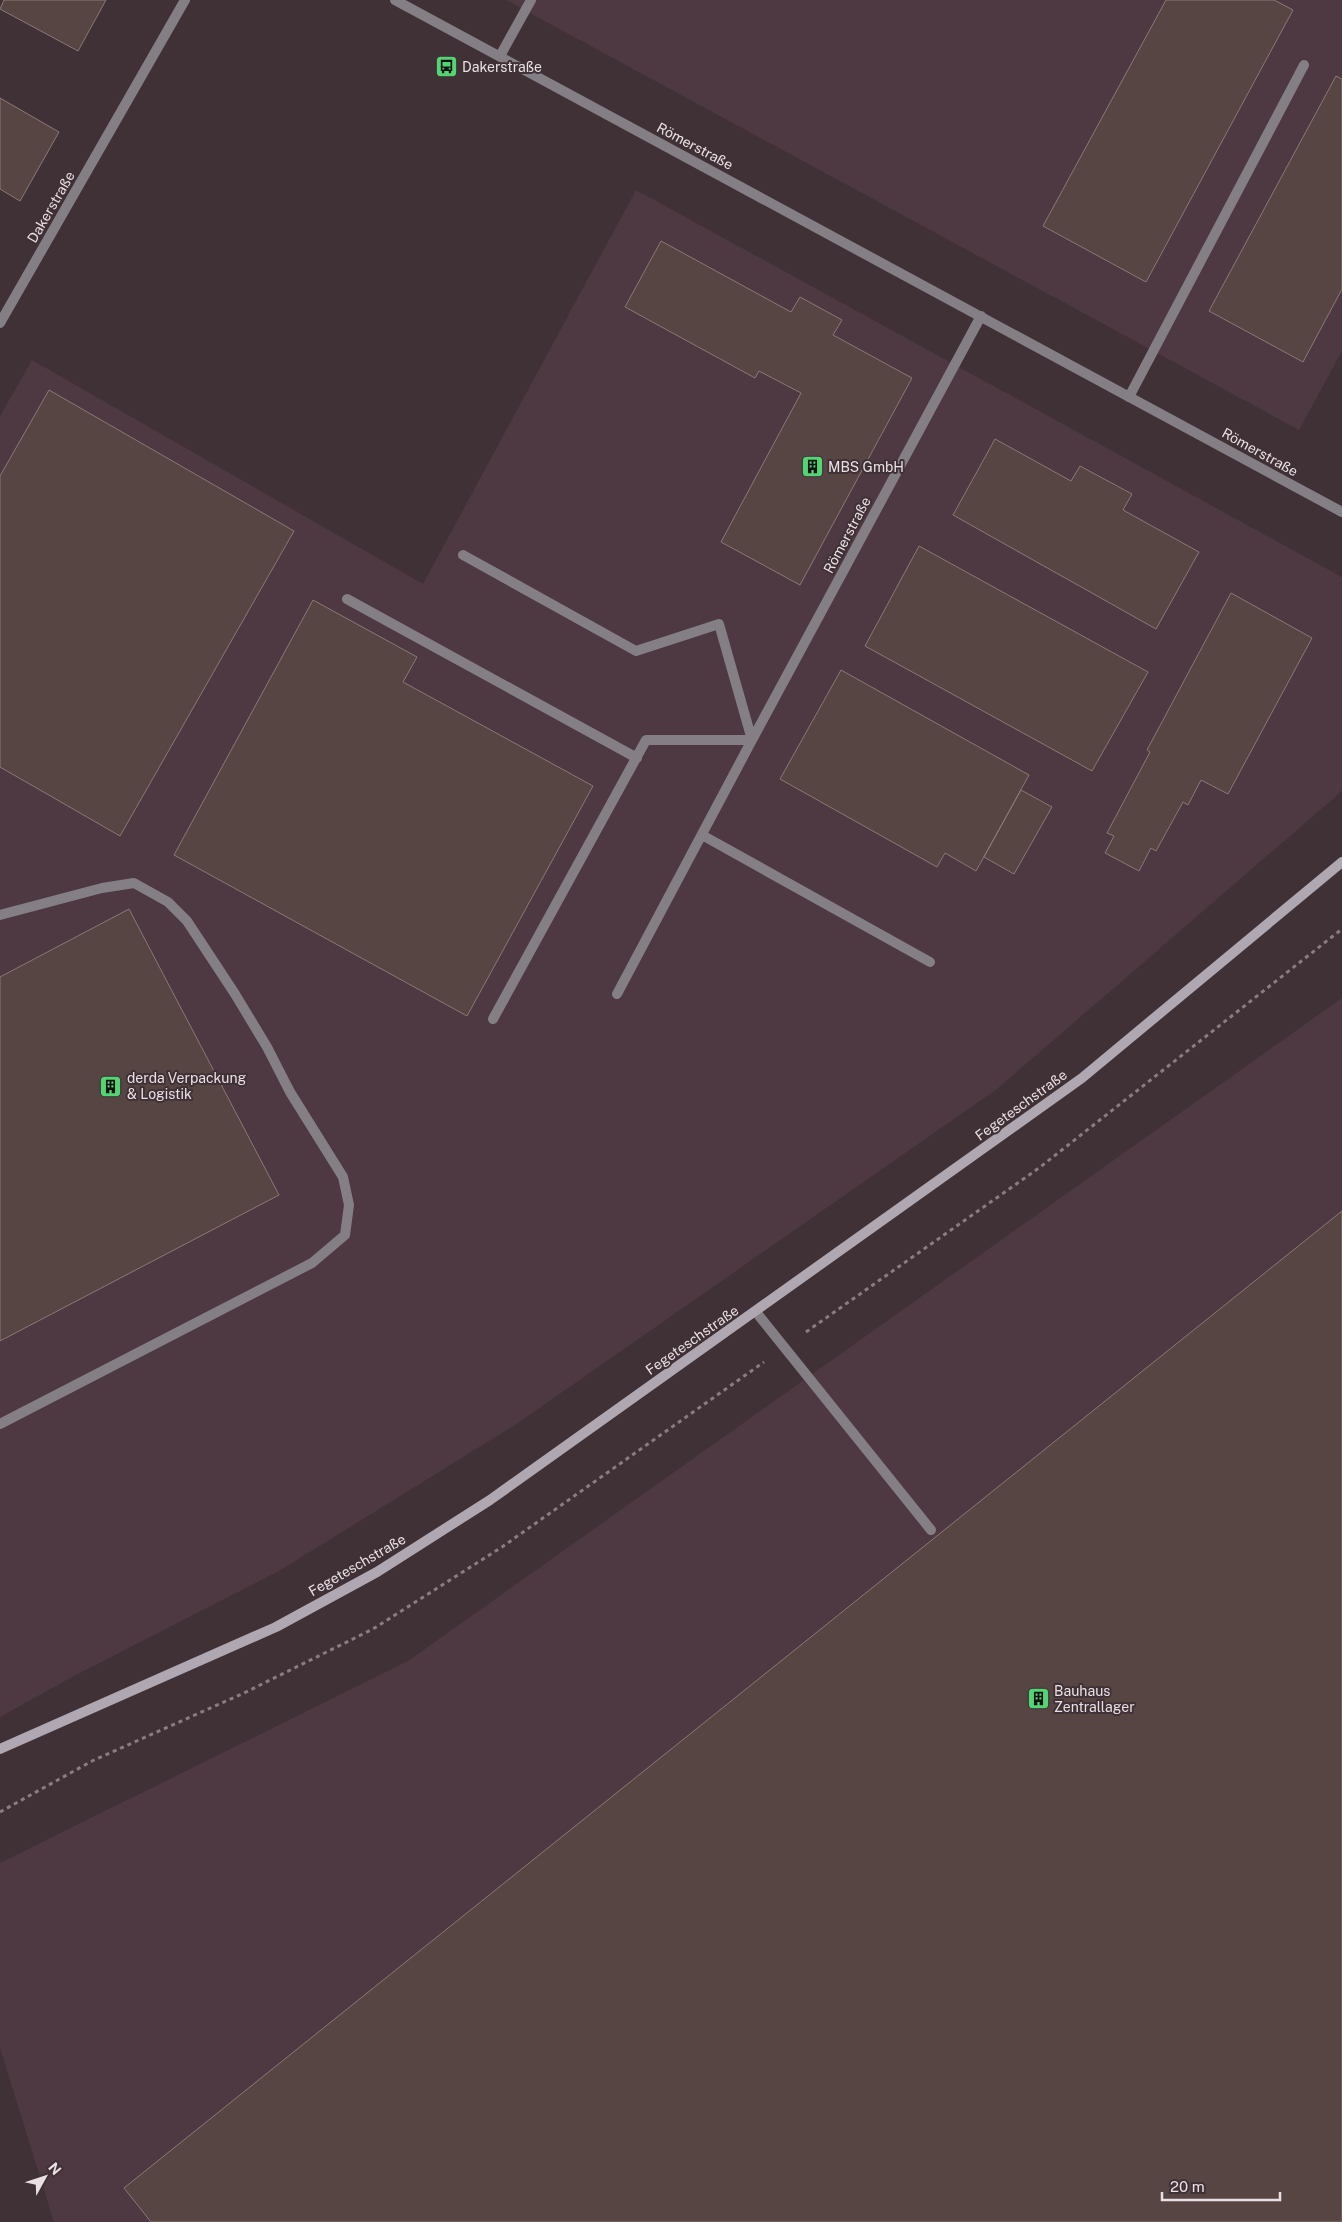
<svg xmlns="http://www.w3.org/2000/svg" width="1342" height="2222" viewBox="0 0 1342 2222" font-family="'Public Sans',sans-serif">
  <style>
    .built { fill: #4e3842 }
    .building { fill: #574544; stroke: #8b7877 }
    .lines { fill: none; stroke-linecap: round; stroke-linejoin: round }
    .path { stroke: #8a7d82; stroke-width: 3; stroke-dasharray: 4 4; stroke-linecap: butt }
    .lane { stroke: #837f85; stroke-width: 10 }
    .street { stroke: #837f85; stroke-width: 10 }
    .secondary { stroke: #afa7b1; stroke-width: 10 }
    .labels { text-anchor: middle; stroke-width: 4; stroke-linejoin: round; paint-order: stroke }
    .poi-label { font-size: 14px; fill: #eae0e4; stroke: #403137; text-anchor: start }
    .street-label { font-size: 14px; fill: #eae0e4; stroke: #403137 }
  </style>
  <rect width="100%" height="100%" fill="#403137"/>
  <path class="built" d="M506 0H1342V351L1299 430Z
    M636 190 1342 577V791L997 1089 515 1425 279 1571 72 1677 0 1717V416L32 360 423 584Z
    M1342 998V2222H54L0 2048V1863L408 1661Z"/>
  <path class="building" d="M4 0H106L78 51 0 9Z
    M1166 0H1274L1293 10 1146 282 1043 226Z
    M1336 76 1342 79V289L1303 362 1209 311Z
    M0 98 59 132 20 201 0 189Z
    M661 241 791 312 800 297 842 320 833 335 912 378 800 585 721 542 801 393 759 371 755 378 625 307Z
    M49 390 294 531 120 836 0 767V476Z
    M995 439 1071 481 1080 466 1132 494 1123 510 1199 552 1156 629 953 515Z
    M919 546 1148 672 1092 771 865 646Z
    M1231 593 1312 638 1228 794 1201 780 1188 805 1183 802 1156 851 1151 848 1139 871 1105 853 1114 836 1107 833 1150 752 1147 750Z
    M313 600 417 657 403 682 593 786 467 1016 174 855Z
    M841 670 1029 775 976 871 945 853 937 867 780 779Z
    M1021 790 1052 807 1014 874 984 857Z
    M129 909 279 1195 0 1341V977Z
    M1342 1211V2222H151L124 2188Z"/>
  <g class="lines">
    <path class="path" d="M806 1332 1039 1168 1342 929
      M0 1812 92 1761 244 1693 373 1629 502 1547 764 1362"/>
    <path class="lane" d="M500 56 531 0
      M1129 397 1304 65
      M463 555 636 651 719 624 752 740
      M347 599 637 758
      M752 740 981 316
      M702 835 930 962
      M0 915 102 888 134 883 168 902 187 921 235 994 267 1047 290 1092 343 1177 349 1205 345 1235 312 1263 0 1424
      M493 1019 646 740H752L617 994
      M756 1312 931 1530"/>
    <path class="street" d="M395 0 1342 512
      M0 323 185 0"/>
    <path class="secondary" d="M0 1749 276 1627 377 1572 490 1500 1082 1078 1342 862"/>
  </g>
  <defs>
    <symbol id="bus-square" viewBox="-11 -11 22 22"><rect x="-9" y="-9" width="18" height="18" rx="4" fill="#52d673" stroke="#403137"/><path d="M-5-6H5V4H4V6H2V4H-2V6H-4V4H-5ZM-3.5-4V0h7V-4ZM-3.5 1.2v1.5H-2V1.2ZM2 1.2v1.5H3.5V1.2Z" fill="#111"/></symbol>
    <symbol id="building-square" viewBox="-11 -11 22 22"><rect x="-9" y="-9" width="18" height="18" rx="4" fill="#52d673" stroke="#403137"/><path d="M-4-6H4V6H1V3H-1V6H-4ZM-2.5-4.3h1.7v1.8h-1.7ZM.8-4.3h1.7v1.8H.8ZM-2.5-1h1.7V.8h-1.7ZM.8-1h1.7V.8H.8Z" fill="#111"/></symbol>
  </defs>
  <g fill-rule="evenodd">
    <use href="#bus-square" x="434" y="54" width="25" height="25"/>
    <use href="#building-square" x="800" y="454" width="25" height="25"/>
    <use href="#building-square" x="98" y="1074" width="25" height="25"/>
    <use href="#building-square" x="1026" y="1686" width="25" height="25"/>
  </g>
  <g class="labels">
    <g class="poi-label">
      <text x="462" y="72">Dakerstraße</text>
      <text x="828" y="472">MBS GmbH</text>
      <text x="127" y="1083">derda Verpackung<tspan x="127" dy="16">&amp; Logistik</tspan></text>
      <text x="1054" y="1696">Bauhaus<tspan x="1054" dy="16">Zentrallager</tspan></text>
    </g>
    <g class="street-label">
      <text transform="translate(695 146) rotate(28)" y="5">Römerstraße</text>
      <text transform="translate(51 207) rotate(-60)" y="5">Dakerstraße</text>
      <text transform="translate(1260 452) rotate(29)" y="5">Römerstraße</text>
      <text transform="translate(847 535) rotate(-62)" y="5">Römerstraße</text>
      <text transform="translate(1021 1105) rotate(-36)" y="5">Fegeteschstraße</text>
      <text transform="translate(692 1340) rotate(-35)" y="5">Fegeteschstraße</text>
      <text transform="translate(357 1565) rotate(-30)" y="5">Fegeteschstraße</text>
    </g>
  </g>
  <g transform="translate(45 2177) rotate(50)" stroke="#403137" stroke-width="4" paint-order="stroke">
  <path d="M0-4L9 19L0 12L-9 19Z" fill="#eae0e4"/>
  <text y="-8" font-size="14" font-weight="bold" text-anchor="middle" fill="#eae0e4">N</text>
  </g>
  <path d="M1162 2192v8h118v-8" fill="none" stroke="#eae0e4" stroke-width="2.5"/>
  <text x="1170" y="2192" font-size="15" fill="#eae0e4" stroke="#403137" stroke-width="4" paint-order="stroke">20 m</text>
</svg>
